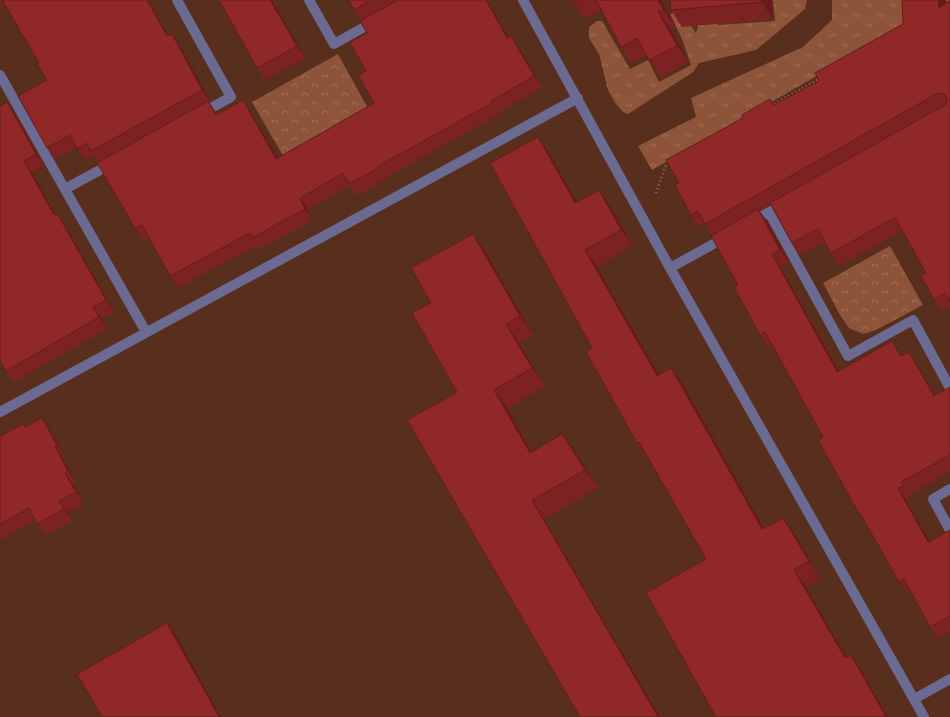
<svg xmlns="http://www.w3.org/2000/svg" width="950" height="717" viewBox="0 0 950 717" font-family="'Nunito Sans',sans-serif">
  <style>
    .grass { fill: url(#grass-tufts) }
    .park { fill: url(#park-crowns) }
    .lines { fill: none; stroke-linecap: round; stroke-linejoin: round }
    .path { stroke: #927264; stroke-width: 2.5; stroke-dasharray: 1 3; stroke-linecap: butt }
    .minor { stroke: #6a6a93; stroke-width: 10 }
    .wall { fill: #7d2222 }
    .shaded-wall { fill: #661c1c }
    .building { fill: #912828; stroke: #661c1c }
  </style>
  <defs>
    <pattern id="grass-tufts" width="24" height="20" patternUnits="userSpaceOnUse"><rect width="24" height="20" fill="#8e543a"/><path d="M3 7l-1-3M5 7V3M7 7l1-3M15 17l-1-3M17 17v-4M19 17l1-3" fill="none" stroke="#9f6d56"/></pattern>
    <pattern id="park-crowns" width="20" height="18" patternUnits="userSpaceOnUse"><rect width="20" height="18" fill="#8e543a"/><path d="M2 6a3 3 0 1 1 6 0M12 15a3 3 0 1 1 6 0" fill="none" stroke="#9f6d56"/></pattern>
  </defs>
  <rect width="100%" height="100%" fill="#582f1d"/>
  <path class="grass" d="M694 0H715L718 25 775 21 773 0H807L805 9 756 50 699 63 693 72 628 114 623 112 616 104 608 90 599 54 589 38V27L597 21H602L630 69 648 60 659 82 691 65 682 39 670 14 680 10 696 33 698 26Z
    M832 0H950L652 170 638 146 696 117 691 98 803 47 832 20Z"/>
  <path class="park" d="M338 54 370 112 285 159 252 102Z
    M890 246 923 305 876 330 863 334 849 328 840 315 823 283Z"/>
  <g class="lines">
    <path class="path" d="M771 106 821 78
      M656 193 666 165 671 162"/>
    <path class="minor" d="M177 0 231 97 200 114
      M309 0 334 44 375 21
      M523 0 670 268 924 717
      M0 75 146 332
      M65 189 113 163
      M769 212 848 356 913 320 950 388
      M752 222 785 203
      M670 268 726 237
      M0 412 578 98
      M950 489 933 499 950 530
      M914 699 950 679"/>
  </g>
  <path class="wall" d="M0 0H148L168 36 172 34 180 45 210 101 209 102 217 114 251 112 277 158 374 103 366 71 367 33 361 20 354 10 349 0H487L508 37 519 47 542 88 499 112 500 114 385 178 386 179 357 196 350 185 308 210 313 220 260 249 257 245 178 288 170 276 149 237 143 240 135 228 98 162 94 155 85 160 76 147 55 159 47 148V80L39 63 5 5 0 8Z
    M572 0H661L676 27 670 28 689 62 661 77 647 55 632 63 621 47 602 10 585 19Z
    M771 0 773 19 682 27 671 10Z
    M902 0H946V3L950 1V307L942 311 934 299 926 273 902 231 839 266 831 253 825 242 800 255 792 243 770 204 759 211 767 221 789 262 780 266 839 371 892 341 902 356 917 364 935 395 950 387V472L909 495 911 498 906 500 929 541 950 530V632L938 639 930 627 911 592 908 594 899 582 867 526 859 514 823 437 772 345 768 347 760 335 738 285 712 235 705 224 699 227 691 215 679 183 743 118 770 99 774 105 819 81 903 24Z
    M276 8 306 58 265 80 257 68Z
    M15 114 44 166 32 173 55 214 65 225 114 312 101 318 107 329 14 382 6 371Z
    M538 137 550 154 577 202 611 207 633 246 597 267 659 375 671 368 683 384 764 528 795 534 820 578 806 587 847 658 851 655 862 672 888 717H716L706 559 649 459 637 443 592 348Z
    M486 252 533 335 519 343 545 387 507 408 532 452H575L598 488 544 519 660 717H580L457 392 431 303Z
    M23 424 25 427 50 429 65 456 63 458 76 482 73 484 84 504 68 513 72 521 46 535 36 520 0 540V436Z"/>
  <path class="shaded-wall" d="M147 0H148L175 48 167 36Z
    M270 0H272L306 58 297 46Z
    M486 0H487L515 50 507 38Z
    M658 0H661L676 27 664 11Z
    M761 0H771L773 19 762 2Z
    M938 0H946L947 20 939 8Z
    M658 11 670 28 689 62 677 46Z
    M172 34 180 45 210 101 202 90Z
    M511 36 519 47 542 88 534 76Z
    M243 100 251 112 284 170 276 159Z
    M208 101 216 113 224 127 216 115Z
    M7 102 15 114 44 166 36 154Z
    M538 137 550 154 587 220 575 203Z
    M24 161 32 173 62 226 54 215Z
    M599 190 611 207 633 246 621 230Z
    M300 198 308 210 313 220 305 209Z
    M758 209 767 221 789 262 780 250Z
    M57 213 65 225 114 312 106 300Z
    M473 234 486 252 533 335 520 316Z
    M585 250 597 267 669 392 657 376Z
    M772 254 780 266 846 384 837 372Z
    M93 307 101 318 107 329 99 317Z
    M506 324 519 343 545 387 532 368Z
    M892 341 900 353 909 369 901 356Z
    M909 352 917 364 942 408 934 396Z
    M671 368 683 384 774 546 762 529Z
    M494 390 507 408 543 472 530 453Z
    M42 418 50 429 65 456 57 445Z
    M562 434 575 452 598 488 585 470Z
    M55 446 63 458 76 482 68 471Z
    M65 473 73 484 84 504 76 492Z
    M898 488 906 500 937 554 928 542Z
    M532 500 544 519 660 717H658Z
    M59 501 68 513 72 521 64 509Z
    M783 518 795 534 820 578 809 561Z
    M794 570 806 587 857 675 845 658Z
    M167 623 178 638 221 717H219Z
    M851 655 862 672 888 717H886Z"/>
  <path class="building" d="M2 0H147L167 36 172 34 202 90 91 151 86 143 77 149 70 135 47 148 18 96 47 80 37 64 39 63Z
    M219 0H270L297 46 257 68Z
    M349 0H371L354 10Z
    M398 0H486L507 38 511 36 534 76 491 101 492 103 377 167 378 168 349 184 343 173 300 198 305 209 252 238 250 233 170 276 142 225 135 228 97 163 208 101 216 115 243 100 276 159 374 103 358 75 366 71 350 42 367 33 360 21Z
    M572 0H579L574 3Z
    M596 0H658L664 11H658L677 46 649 60 637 38 621 47Z
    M670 0H761L762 2 671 10Z
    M902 0H938L939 8 950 1V302L945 293 934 299 921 276 926 273 896 219 895 220 894 218 831 253 818 229 792 243 770 203 945 105 948 99 945 94 938 93 705 224 698 211 691 215 675 185 679 183 666 160 743 118 742 115 770 99 773 105 819 81 815 73 903 24Z
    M7 102 36 154 24 161 54 215 57 213 106 300 93 307 99 317 6 371 0 360V106Z
    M538 137 575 203 599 190 621 230 585 250 657 376 671 368 762 529 783 518 809 561 794 570 845 658 851 655 886 717H716L646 593 706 559 639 442 637 443 586 352 592 348 490 163Z
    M758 209 780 250 772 254 837 372 892 341 901 356 909 352 934 396 950 387V455L901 482 903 486 898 488 928 542 950 530V616L930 627 904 579 899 582 860 513 859 514 818 440 823 437 765 332 760 335 734 287 738 285 711 236Z
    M473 234 520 316 506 324 532 368 494 390 530 453 562 434 585 470 532 500 658 717H580L407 420 457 392 412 313 431 303 411 268Z
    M42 418 57 445 55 446 68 471 65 473 76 492 59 501 64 509 37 524 29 508 0 524V436L23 424 25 427Z
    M167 623 219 717H102L77 674Z"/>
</svg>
